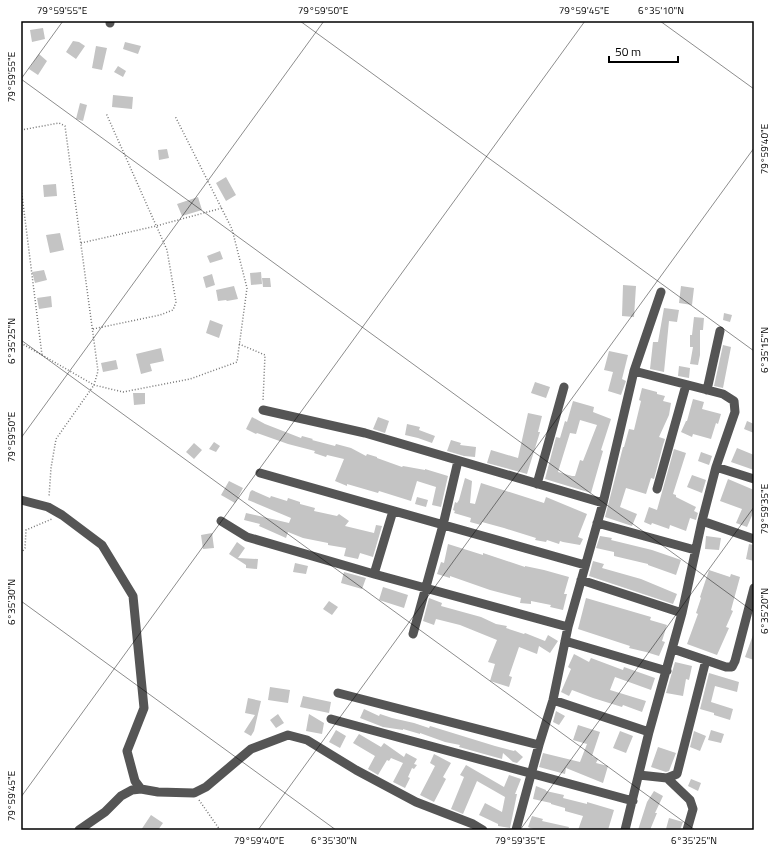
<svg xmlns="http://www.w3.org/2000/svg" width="775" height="851" viewBox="0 0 775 851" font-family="'Titillium Web',sans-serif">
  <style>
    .building { fill: #c4c4c4; fill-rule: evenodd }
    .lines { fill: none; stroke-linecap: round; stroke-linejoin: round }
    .path { stroke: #777; stroke-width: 1.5; stroke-dasharray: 1 2; stroke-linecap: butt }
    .minor { stroke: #555; stroke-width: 9 }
    .ticks { fill: none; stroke: #000; stroke-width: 1; stroke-opacity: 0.45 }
    .neatline { fill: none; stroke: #000; stroke-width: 1.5 }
    .ticks-label { font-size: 10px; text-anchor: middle; fill: #000 }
  </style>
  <rect width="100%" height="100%" fill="#fff"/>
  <path class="building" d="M43 28 45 39 32 42 30 30Z
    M73 41 79 42 85 46 76 59 66 52Z
    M125 42 141 46 138 54 123 49Z
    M96 46 107 48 102 70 92 68Z
    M39 54 47 61 38 75 29 69Z
    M118 66 126 71 123 77 114 72Z
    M113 95 133 97 132 109 112 107Z
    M80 103 87 105 83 121 76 119Z
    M167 149 169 158 159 160 158 150Z
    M226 177 236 195 226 201 216 183Z
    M56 184 57 196 44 197 43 185Z
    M198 197 202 210 182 216 177 204Z
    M60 233 64 250 50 253 46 235Z
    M220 251 223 259 210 263 207 256Z
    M44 270 47 280 35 283 32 272Z
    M261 272 262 284 251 285 250 273Z
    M212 274 215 285 206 288 203 277Z
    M262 278H270L271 287H263Z
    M623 285 636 286 634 317 622 316Z
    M234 286 238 299 227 301 226 300 218 301 216 290Z
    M681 286 694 288 692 305 679 303Z
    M51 296 52 307 39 309 37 298Z
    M664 308 679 310 677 322 669 321 664 372 650 369 653 342H658Z
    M724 313 732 315 730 322 723 320Z
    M694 317 704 318 703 330H700V355L698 365 690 364 693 347H690V335H692Z
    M210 320 223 325 219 338 206 333Z
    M723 345 731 347 723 388 714 386Z
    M161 348 164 361 150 364 152 371 141 374 136 354Z
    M609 351 628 355 622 379 626 381 621 395 608 391 613 372 604 370Z
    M116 360 118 369 103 372 101 363Z
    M679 366 690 368 689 378 678 376Z
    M535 382 550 387 546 398 531 393Z
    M642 388 657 392V394L665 396 663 401 671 403 669 415 659 437 665 439 663 445 654 479 651 478 646 494 626 488 620 507 637 514 632 526 605 517 623 447H624L629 429 634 430 641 401 639 400Z
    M133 393H145V404L134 405Z
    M693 399 704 402 702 409 721 414 718 424 716 423 711 439 693 434 692 437 681 432 686 421H687Z
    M573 401 594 407 593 412 611 419 601 450 603 451 591 493 545 479 556 437 560 438 565 421 567 422ZM580 420 597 425 583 461 580 460 575 476H572L558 472 570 433 576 434Z
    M528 413 542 416 538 432H540L527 474 487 463 491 450 518 458Z
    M252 417 265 424 301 438 302 436 313 439 312 440 335 446 336 444 351 448 366 456 367 454 377 457V458L402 467 403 466 425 470V469L448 476 441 507 432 505 436 487 417 481 411 501 379 491 378 493 347 484V486L335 481 344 459 327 455 326 457 314 453 315 451 288 444 257 433 256 434 246 429Z
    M378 417 389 421 385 433 373 429Z
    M747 421 754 424V433L744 429Z
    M407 424 420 427 419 430 435 436 432 443 418 438 405 435Z
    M451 440 461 443 460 445 476 447 475 457 464 456 447 451Z
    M214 442 220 446 216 452 209 449Z
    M194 443 202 450 194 459 186 452Z
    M737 448 754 455V470L731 462Z
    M674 449 686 453 673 494 676 495V497L696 507 694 511 698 513 696 520 690 518 686 531 670 525 669 529 652 523 651 525 644 522 649 507 657 510Z
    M701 452 712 456 709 465 698 461Z
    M692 475 706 480 702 493 687 487Z
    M465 478 472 481 470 503 475 504 481 483 544 503 546 497 587 514 578 537 583 539 580 545 563 542 560 541 559 544 547 540 546 542 535 540 536 538 504 528 482 522 481 525 470 522 471 518 454 513 455 511 453 510 455 502 457 503 459 500Z
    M728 479 754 490V511L747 527 736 523 742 509 720 501Z
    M229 481 243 488 235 503 221 495Z
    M252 490 270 498 271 496 287 501 288 498 300 502V504L315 508 314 511 337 516 339 514 349 521 345 526 374 533 376 525 382 526 373 557 360 553 358 559 344 556 346 548 328 545V543L303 538 288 532 286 538 259 526 260 524 244 520 246 513 289 523 291 518 248 500 250 492Z
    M417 497 428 500 426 507 415 504Z
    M212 533 214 548 203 549 201 535Z
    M600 536 612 538 611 540 652 550 681 560 676 575 648 565V564L614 556V552L596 548Z
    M706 536 721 538 719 550 705 549Z
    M237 542 245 548 238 558 258 559 257 569 246 568V565L229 554Z
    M448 544 483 555V553L525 567V566L544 570 569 577 564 594H567L563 610 550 607 551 605 531 601V604L520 603 521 598 490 590 450 576V578L437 574 441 562 444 563Z
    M749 544 754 545V561L746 559Z
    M593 561 604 564 602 568 641 579 677 594 673 604 589 576Z
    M295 563 308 566 306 574 293 572Z
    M709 570 730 577 731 574 740 577 731 610 733 611 726 627 729 628 717 655 687 644 698 614 696 613 701 598 700 597Z
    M344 572 366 578 362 589 341 583Z
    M383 587 408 595 404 608 379 600Z
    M429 598 442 603 441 606 481 617 496 624 507 626 506 628 524 634 525 633 545 641 548 635 558 641 550 653 539 646 537 654 519 647 509 676 512 677 509 687 490 681 495 664 488 662 497 640 460 625 436 619 434 625 423 621Z
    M586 598 651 617 650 620 667 625 662 641 665 642 659 656 646 652 629 648 630 646 578 629Z
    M329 601 338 607 332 615 323 609Z
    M753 635H754V660L745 657Z
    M574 654 589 662 591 658 623 670 624 667 655 678 651 690 615 677 610 690 646 701 642 712 623 705 622 707 593 698 572 690 569 696 561 692 571 669 568 667Z
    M675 662 692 666 689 680 686 679 683 696 666 693Z
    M709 673 739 682 737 692 715 686 711 702 733 709 730 720 714 715V713L700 709Z
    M270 687 290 690 288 703 268 700Z
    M303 696 331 702 329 713 300 707Z
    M248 698 261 701 254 731 251 736 244 732 255 715 245 713Z
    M364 709 379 716 380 714 392 718 414 723 429 728 430 726 495 746 514 751 515 750 523 757 517 763 513 762 503 753 502 759 459 747 460 745 445 742 420 733V734L403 729V730L383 727 360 718Z
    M556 711 565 716 559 725 553 722Z
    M278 714 284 723 276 728 270 720Z
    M309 714 324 723 322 734 306 731Z
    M578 725 600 732 592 756 598 759 596 763 608 766 603 783 566 768 565 774 539 767 543 753 580 762 587 744 573 740Z
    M336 730 346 736 340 748 329 742Z
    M711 730 724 734 721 743 708 740Z
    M620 731 633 736 626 753 613 748Z
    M694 731 706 736 700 751 690 747Z
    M359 734 381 747 384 743 404 757 406 753 417 759 414 764 417 765 414 769 412 768 408 777 410 778 405 788 393 782 403 763 391 758 389 761 387 760 378 775 368 769 375 756 353 743Z
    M658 747 676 753 669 771 666 772 651 767Z
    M434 754 451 763 443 777 446 779 434 802 420 795 435 766 430 763Z
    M466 765 504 787 509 775 521 779 515 794H517L510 828 498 826V824L479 815 485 803 502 812 505 797 477 781 463 814 451 809 464 777 460 775Z
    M691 779 701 783 698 791 688 786Z
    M536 786 546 790V791L564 795 563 798 587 804V802L614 810 608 830H578L583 816 565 811V808L551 804V803L533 799Z
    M654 791 663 796 655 813H657L650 830H638L647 802Z
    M151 815 163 823 158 830H141Z
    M532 816 543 819 542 821 569 827 568 830H536L528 827Z
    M669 818 683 822 680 830 666 829Z"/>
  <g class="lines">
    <path class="path" d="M21 130 59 123 65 126 98 371 94 385 56 439 51 468 49 497
      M21 187 42 355
      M81 243 156 226 222 208
      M93 329 160 315 173 310 176 302 167 250 106 113
      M21 343 94 385 123 392 190 379 237 362 247 288 232 229 175 116
      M239 344 265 355 263 401
      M21 553 25 548 26 530 52 519
      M199 800 220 830"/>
    <path class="minor" d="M110 23V21
      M707 390 720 331
      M263 410 365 433 603 503
      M716 467 754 479
      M260 473 585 565
      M537 484 564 387
      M657 489 686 385
      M21 500 48 507 62 515 102 545 133 596 144 708 127 751 135 781 141 789
      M221 521 247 537 374 574 568 627
      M702 521 754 539
      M597 523 695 550
      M374 574 393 511
      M581 580 682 613
      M413 634 443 525 458 461
      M565 641 667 671
      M673 649 726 667H732L735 661 754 588
      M338 693 539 745
      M553 700 649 732
      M331 719 633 801
      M639 775 667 778 677 774 706 660
      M667 778 690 800 693 809 687 830
      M79 830 105 812 121 796 132 790 141 789 158 792 194 793 206 787 251 749 288 735 307 740 356 770 416 802 473 824 483 830
      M516 830 539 745 553 700 568 627 603 503 634 371 661 292
      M625 830 649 732 682 613 702 521 716 467 735 412 734 401 723 394 634 371"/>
  </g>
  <path class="ticks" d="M300 21 754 351M660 21 754 89M21 79 63 21M21 79 754 612M21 340 695 830M21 438 324 21M21 601 336 830M21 797 585 21M258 830 754 148M520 830 754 507"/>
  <rect width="775" height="851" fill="none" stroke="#ffffff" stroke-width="44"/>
  <path d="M609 56v6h69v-6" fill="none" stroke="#000000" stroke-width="2"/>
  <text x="615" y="56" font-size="12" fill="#000000" stroke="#ffffff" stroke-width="3" paint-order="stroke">50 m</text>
  <rect x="22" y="22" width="731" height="807" class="neatline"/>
  <g class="ticks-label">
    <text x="62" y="14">79°59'55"E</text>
    <text x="323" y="14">79°59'50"E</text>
    <text x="584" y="14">79°59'45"E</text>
    <text x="661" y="14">6°35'10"N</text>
    <text transform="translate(11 77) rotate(-90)" y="4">79°59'55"E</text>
    <text transform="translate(764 149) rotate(-90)" y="4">79°59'40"E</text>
    <text transform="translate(11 341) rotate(-90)" y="4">6°35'25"N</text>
    <text transform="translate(764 350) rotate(-90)" y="4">6°35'15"N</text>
    <text transform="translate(11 437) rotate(-90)" y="4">79°59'50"E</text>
    <text transform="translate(764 509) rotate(-90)" y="4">79°59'35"E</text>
    <text transform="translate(11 602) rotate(-90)" y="4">6°35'30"N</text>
    <text transform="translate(764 611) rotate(-90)" y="4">6°35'20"N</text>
    <text transform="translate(11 796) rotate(-90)" y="4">79°59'45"E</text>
    <text x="259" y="844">79°59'40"E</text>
    <text x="334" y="844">6°35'30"N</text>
    <text x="520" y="844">79°59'35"E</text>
    <text x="694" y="844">6°35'25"N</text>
  </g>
</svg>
